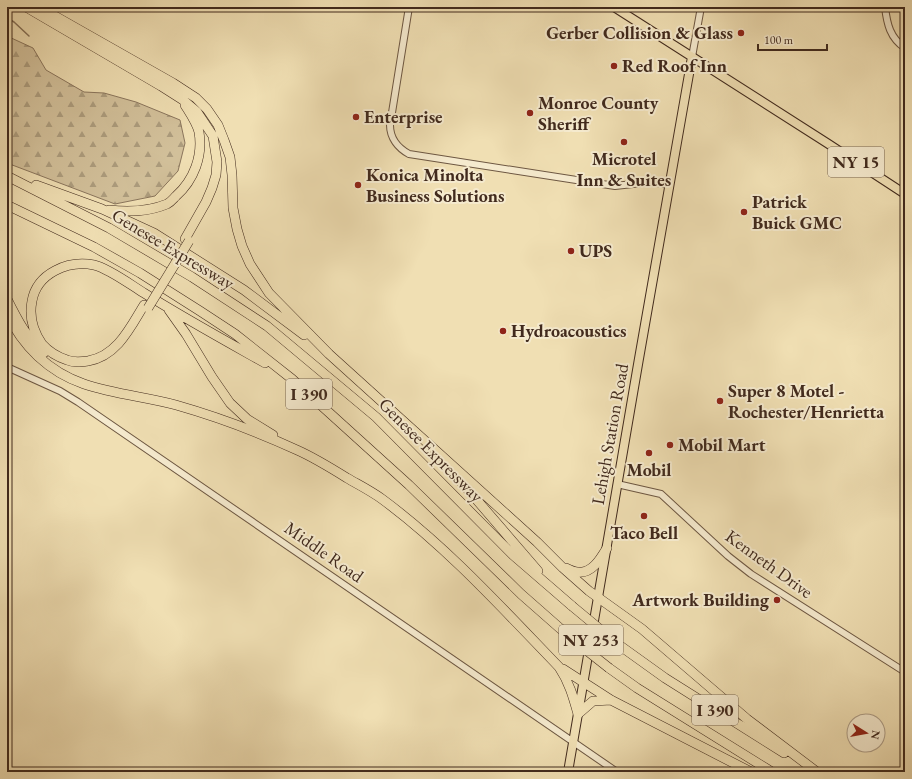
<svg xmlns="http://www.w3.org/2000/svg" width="912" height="779" viewBox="0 0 912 779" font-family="'EB Garamond',serif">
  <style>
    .forest { fill: url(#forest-firs); stroke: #8a755c }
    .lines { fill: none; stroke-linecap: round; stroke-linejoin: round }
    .stream { stroke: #867158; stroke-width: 1.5 }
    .minor-casing { stroke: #6d5742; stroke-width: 8 }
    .major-casing { stroke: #412a1d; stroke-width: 10 }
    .highway-casing { stroke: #412a1d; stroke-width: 10 }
    .minor { stroke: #f5eace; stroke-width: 6 }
    .major { stroke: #f0dfb3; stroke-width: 8 }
    .highway { stroke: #f0dfb3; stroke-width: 9 }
    .highway-bridge-casing { stroke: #412a1d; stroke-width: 10; stroke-linecap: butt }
    .highway-bridge { stroke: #f0dfb3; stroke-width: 9 }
    .poi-dot { fill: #8f2418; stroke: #f5eace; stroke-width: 1.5 }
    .labels { text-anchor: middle; stroke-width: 4; stroke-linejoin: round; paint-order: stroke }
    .shield { fill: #f5eace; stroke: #776452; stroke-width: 1 }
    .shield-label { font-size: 17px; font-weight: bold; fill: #412a1d }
    .poi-label { font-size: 18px; font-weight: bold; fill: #412a1d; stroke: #f5eace; text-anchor: start }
    .street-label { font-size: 18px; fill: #412a1d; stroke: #f5eace }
  </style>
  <defs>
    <pattern id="forest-firs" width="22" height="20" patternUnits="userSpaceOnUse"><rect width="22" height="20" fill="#d2c09a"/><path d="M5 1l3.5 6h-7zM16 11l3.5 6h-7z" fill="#ac9c7d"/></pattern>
  </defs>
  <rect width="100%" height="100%" fill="#f0dfb3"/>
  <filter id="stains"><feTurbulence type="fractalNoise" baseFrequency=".005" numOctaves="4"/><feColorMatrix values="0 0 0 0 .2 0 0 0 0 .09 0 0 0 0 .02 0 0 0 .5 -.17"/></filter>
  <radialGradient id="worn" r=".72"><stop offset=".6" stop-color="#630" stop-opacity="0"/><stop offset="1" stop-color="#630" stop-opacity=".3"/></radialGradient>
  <path class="forest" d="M7 36 33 48 46 70 84 92 104 93 136 102 180 120 185 143 178 171 155 196 115 204 7 163Z"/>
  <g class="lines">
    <path class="stream" d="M7 18 14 22 29 36"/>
    <defs>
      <path id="minor" d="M409 7 390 125C390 138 398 148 409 154L615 186 651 182 670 185
        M885 7C887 24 890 38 905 48
        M692 57 701 7
        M7 367 60 391 78 402 617 772
        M617 484 661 494 728 556 751 574 905 672"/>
      <path id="major" d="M614 7 827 143 905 194
        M568 772C608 534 650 295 692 57"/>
      <path id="highway" d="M26 7 161 86 183 100 197 112 213 136 217 162 216 175 212 188 206 202 185 239
        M39 7 173 83 196 98 207 109 218 125 224 140 230 157 232 175 233 208 237 229 242 246 250 264 269 293 329 354 537 542 563 568 589 591 642 629 747 719 817 772
        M7 176 109 228 192 277 267 326 376 417 513 555 557 593 572 606
        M36 185 102 209 154 233 244 290 304 335
        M7 205 94 247 140 273 200 311 235 334 292 379 409 485 521 594 571 638
        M109 210C129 212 148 212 167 204 171 202 173 199 176 196 194 180 203 156 199 132 197 123 190 113 185 105
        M7 299C17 319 27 339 44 353
        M144 305C130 328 117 356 88 361 81 362 74 363 67 360 58 357 49 352 42 344 33 331 29 316 32 301 37 273 68 260 94 265 108 268 131 285 144 293 184 318 224 340 265 363
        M169 310 186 334 212 377 230 403 247 419 273 435
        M7 313C22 346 49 372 84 384 114 394 146 397 176 405 218 417 258 432 297 450 315 458 331 468 347 478 359 485 371 491 382 499 447 547 503 609 559 667 569 682 573 696 578 714L593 701 611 700
        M451 470 538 571
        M566 568C570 570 574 572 578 572 592 574 601 558 607 548
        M619 645 665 678 784 753
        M609 668 637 688 772 772
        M563 669 611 700 751 772"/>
    </defs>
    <use href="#minor" class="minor-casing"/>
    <use href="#major" class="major-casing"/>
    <use href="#highway" class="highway-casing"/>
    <use href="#minor" class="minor"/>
    <use href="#major" class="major"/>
    <use href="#highway" class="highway"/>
    <defs>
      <path id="highway-bridge" d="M148 308 189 241
        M572 606 619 645
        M571 638 609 668"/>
    </defs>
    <use href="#highway-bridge" class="highway-bridge-casing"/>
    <use href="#highway-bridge" class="highway-bridge"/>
  </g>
  <g class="poi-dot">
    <circle cx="741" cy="33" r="4"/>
    <circle cx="614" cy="66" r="4"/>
    <circle cx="530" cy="113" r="4"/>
    <circle cx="356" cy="117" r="4"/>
    <circle cx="624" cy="142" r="4"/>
    <circle cx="358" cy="185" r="4"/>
    <circle cx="744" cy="212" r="4"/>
    <circle cx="571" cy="251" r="4"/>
    <circle cx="503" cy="331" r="4"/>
    <circle cx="720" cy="401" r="4"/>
    <circle cx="670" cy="445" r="4"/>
    <circle cx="649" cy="453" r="4"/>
    <circle cx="644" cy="516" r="4"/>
    <circle cx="777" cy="600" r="4"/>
  </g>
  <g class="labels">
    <g class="shield">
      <rect x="828" y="147" width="56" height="30" rx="3"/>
      <rect x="286" y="379" width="46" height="30" rx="3"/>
      <rect x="559" y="625" width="64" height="30" rx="3"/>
      <rect x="692" y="695" width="46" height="30" rx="3"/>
    </g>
    <g class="shield-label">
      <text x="856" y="168">NY 15</text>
      <text x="309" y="400">I 390</text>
      <text x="591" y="646">NY 253</text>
      <text x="715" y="716">I 390</text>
    </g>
    <g class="poi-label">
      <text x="733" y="39" text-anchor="end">Gerber Collision &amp; Glass</text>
      <text x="622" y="72">Red Roof Inn</text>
      <text x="538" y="109">Monroe County<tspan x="538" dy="21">Sheriff</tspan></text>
      <text x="364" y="123">Enterprise</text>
      <text x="624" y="165" text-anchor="middle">Microtel<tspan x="624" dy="21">Inn &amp; Suites</tspan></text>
      <text x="366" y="181">Konica Minolta<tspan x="366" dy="21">Business Solutions</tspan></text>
      <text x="752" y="208">Patrick<tspan x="752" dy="21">Buick GMC</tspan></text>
      <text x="579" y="257">UPS</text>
      <text x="511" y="337">Hydroacoustics</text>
      <text x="728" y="397">Super 8 Motel -<tspan x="728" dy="21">Rochester/Henrietta</tspan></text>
      <text x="678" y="451">Mobil Mart</text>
      <text x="649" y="476" text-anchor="middle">Mobil</text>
      <text x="644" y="539" text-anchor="middle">Taco Bell</text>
      <text x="769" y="606" text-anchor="end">Artwork Building</text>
    </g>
    <g class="street-label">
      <text transform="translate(173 249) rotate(31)" y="6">Genesee Expressway</text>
      <text transform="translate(610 434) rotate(-80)" y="6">Lehigh Station Road</text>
      <text transform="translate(431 450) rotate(45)" y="6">Genesee Expressway</text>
      <text transform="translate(324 552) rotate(35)" y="6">Middle Road</text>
      <text transform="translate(769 564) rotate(36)" y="6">Kenneth Drive</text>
    </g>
  </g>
  <rect width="912" height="779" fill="none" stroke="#f0dfb3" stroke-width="24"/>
  <rect x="8" y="8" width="896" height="763" fill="none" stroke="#412a1d" stroke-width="2"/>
  <rect x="12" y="12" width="888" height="755" fill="none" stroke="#412a1d"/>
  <g transform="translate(866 733) rotate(101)"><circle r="19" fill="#f5eace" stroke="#ad9d87"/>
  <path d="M0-3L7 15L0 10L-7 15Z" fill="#8f2418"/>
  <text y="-6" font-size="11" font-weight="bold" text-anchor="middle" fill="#412a1d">N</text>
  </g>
  <path d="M758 44v6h69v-6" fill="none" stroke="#412a1d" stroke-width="2"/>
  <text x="764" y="44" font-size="12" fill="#412a1d" stroke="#f5eace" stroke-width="3" paint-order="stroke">100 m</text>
  <rect width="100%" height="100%" filter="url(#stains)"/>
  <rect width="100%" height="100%" fill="url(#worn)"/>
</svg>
